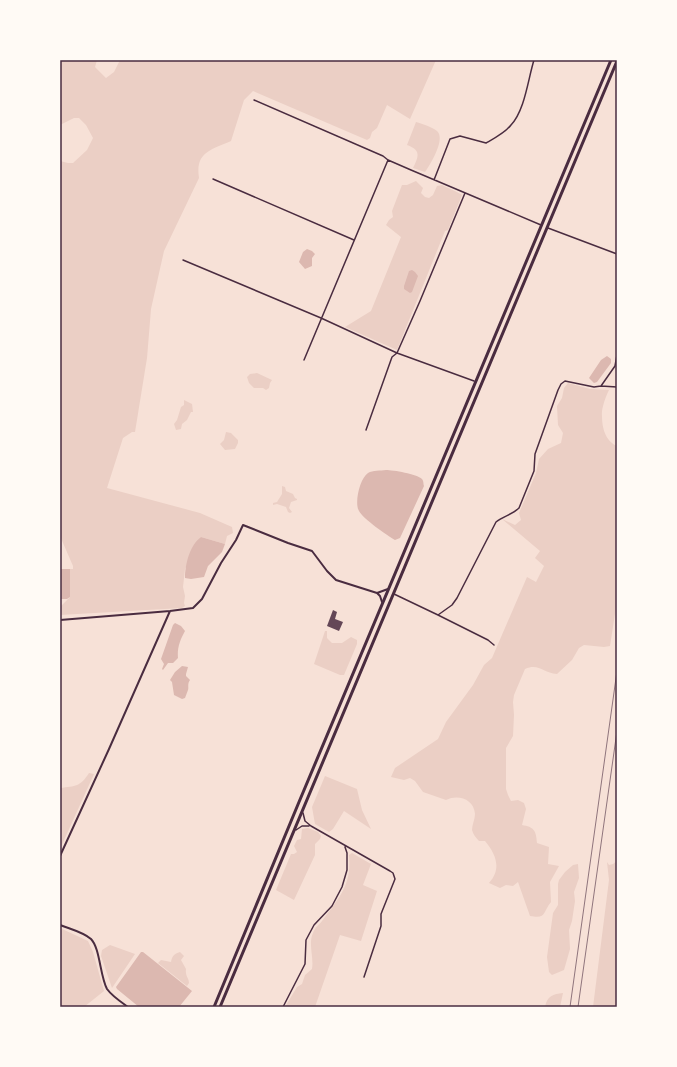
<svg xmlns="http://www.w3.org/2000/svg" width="677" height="1067" viewBox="0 0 677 1067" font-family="Commissioner,sans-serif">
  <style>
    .green { fill: #ebcfc5 }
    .water { fill: #dcb8b0 }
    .building { fill: #644757 }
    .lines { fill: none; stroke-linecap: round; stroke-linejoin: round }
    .minor { stroke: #4a2c40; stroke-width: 1.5 }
    .tertiary { stroke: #4a2c40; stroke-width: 2 }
    .trunk { stroke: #4a2c40; stroke-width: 3 }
    .rail { stroke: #8f747c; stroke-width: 1 }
    .neatline { fill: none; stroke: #4a2c40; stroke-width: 1.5 }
  </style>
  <rect width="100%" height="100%" fill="#f7e1d7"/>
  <path class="green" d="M60 60H97L95 67 106 78 114 72 120 60H436L410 119 387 105 377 128 372 132 370 138 367 140 253 91 244 100 231 141C211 150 195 152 199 178L164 251 151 309 147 358 135 432H132L123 438 107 488 200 513 232 527 233 533 227 536 225 544 201 537 185 569 183 587 185 596 184 603 185 606 182 608 60 615V607L70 597V569H73V566L60 536V161L68 163H73L87 150 93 138 86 125 79 118H74L60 125Z
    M416 122C423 124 432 127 437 131 446 139 430 165 425 172L413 168C419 156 421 150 407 145Z
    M416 181 423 188 421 193 425 197 429 198 433 195 437 186 442 185C446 187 460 193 462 195L448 230 445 231 397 350 345 327 371 311 401 237 386 225 389 220 393 217 392 211 402 185H407Z
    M257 373 272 380 270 383 269 388 266 390 263 388H254L249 383 247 377 250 374Z
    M568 383 590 389 609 390C606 396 601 409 602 416 602 427 605 441 617 446V601L610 646 604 647 584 645 579 648 572 660 557 674C543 673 539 663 525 669L514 695 513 702 514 715 513 736 506 748V789L508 795 511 801 518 800 524 803 526 809 522 825C534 827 536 830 537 843L549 847 548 864 559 866 550 882 551 902C542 913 547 919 530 916L518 882 513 886 506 885 500 888 489 883C502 869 496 854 485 841H479C476 838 473 834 472 830 472 825 475 819 475 814 474 799 458 794 446 800L423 792 415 781 410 778 404 780 391 777 395 768 438 739 446 722 473 685 484 665 492 658 527 577 536 582 544 566 535 558 540 551 502 519 515 525 521 520 519 513 536 473 539 459 548 449 561 443 563 433 558 425 557 406 562 398 564 388Z
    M184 400 192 404 193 412H191L187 420 182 424 181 429 176 430 174 424 177 420 181 407 184 405Z
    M226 432 231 433 238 440V443L235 449 225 450 220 444 224 440Z
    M282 486 285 487 286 491 293 494 295 498 297 499V500L291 502 289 508 292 512 290 513 288 512 286 507 277 504 273 505V503L277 502 282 494Z
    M325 631H327V638L332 643H342L351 637 357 640V644L344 675H340L314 664Z
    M89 773 94 774 60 849V788C76 786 80 787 89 773Z
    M325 776 357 789 362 810 371 829 344 811 333 829 329 832 315 824 312 807Z
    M308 828 318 832 321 836 320 839 315 844V855L294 900 276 890 291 854H294L297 852 294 846 297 840 301 839 302 829Z
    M352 853 371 864 363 885 377 891 361 941 340 935 315 1007H285L297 987 302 984 305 975 312 969C314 957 308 944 313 933 315 927 319 925 322 921 339 898 352 885 349 855Z
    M617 861V1007H593L609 880 607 862 609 865 613 864Z
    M578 864 579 878 574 892 575 901 572 921 569 930 570 949 564 970 552 975 549 972 547 957 553 913 558 905V884L559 880 565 872 573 865Z
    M60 928 88 941 93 952 104 991 84 1007H60Z
    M110 945 135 954 112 988 101 956 102 950Z
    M180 952 184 956 181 960 186 969C185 976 189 978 189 983L187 986 158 963 161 960 171 962C172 956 174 954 180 952Z
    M563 993 560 1007H545C547 996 553 994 563 993Z"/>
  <path class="water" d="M307 249 312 251 315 254 312 258V266L305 269 299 262 303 252Z
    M412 270 415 272 418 276 412 292 410 293 404 289V286L409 271Z
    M607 356 611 359V363L597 382 594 383 589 378 601 360Z
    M386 470C393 470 417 474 422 479 424 482 423 483 424 486L400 538 395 540C387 535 363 519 359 511 354 503 360 478 368 473 373 470 380 471 386 470Z
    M201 537 225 544 222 552 208 566 204 577 191 579 185 578C185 564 190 545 201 537Z
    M60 569H70V597L67 599H60Z
    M175 623 181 626 185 631C180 640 177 648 178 658L173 663H168L163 670 162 669 164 664 161 659 173 625Z
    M182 666 188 667 186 674V676L190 680C187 684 189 687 188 690 187 693 186 695 185 698L182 699 174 695 172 682 170 680 175 672Z
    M141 952H143L192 991 179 1007H139L117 989 116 987Z"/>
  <path class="building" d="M333 610 337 612 335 619 343 622 339 631 327 626Z"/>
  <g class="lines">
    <path class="minor" d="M254 100 383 156 388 160 411 170 541 225
      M213 179 354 240
      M434 180 450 139 460 136 486 143C495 138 505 133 511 125 525 110 528 79 534 60
      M548 228 617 254
      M183 260 321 318 397 353 474 381
      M304 360 388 160
      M601 386 617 387
      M366 430 392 357 397 353 420 301 465 193
      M394 594 438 615 488 640 494 645
      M438 615 452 605 457 598 496 522C503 516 512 515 519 508L534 471 535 454 558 390 561 384 565 381 594 387 601 386 615 366 617 355
      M303 813 305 821 311 826 390 871 393 873 395 879 381 914V926L364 977
      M296 830 302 826H309
      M283 1007 305 964 306 940 314 925 332 906 342 887 347 870V853L345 847"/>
    <path class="tertiary" d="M377 593 380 596 382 602
      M60 620 170 611 193 608 202 599 221 563 236 540 243 525 288 543 312 551 327 571 336 580 377 593 388 589
      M60 856 109 749 170 611
      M60 925C70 929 83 932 91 939 100 948 100 976 107 989 112 996 121 1002 128 1007"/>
    <path class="trunk" d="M214 1007 299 802 611 60
      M220 1007 617 61"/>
    <path class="rail" d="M570 1007 617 671
      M578 1007 617 731"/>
  </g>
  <rect width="677" height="1067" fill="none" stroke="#fffaf5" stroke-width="122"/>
  <rect x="61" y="61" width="555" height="945" class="neatline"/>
</svg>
